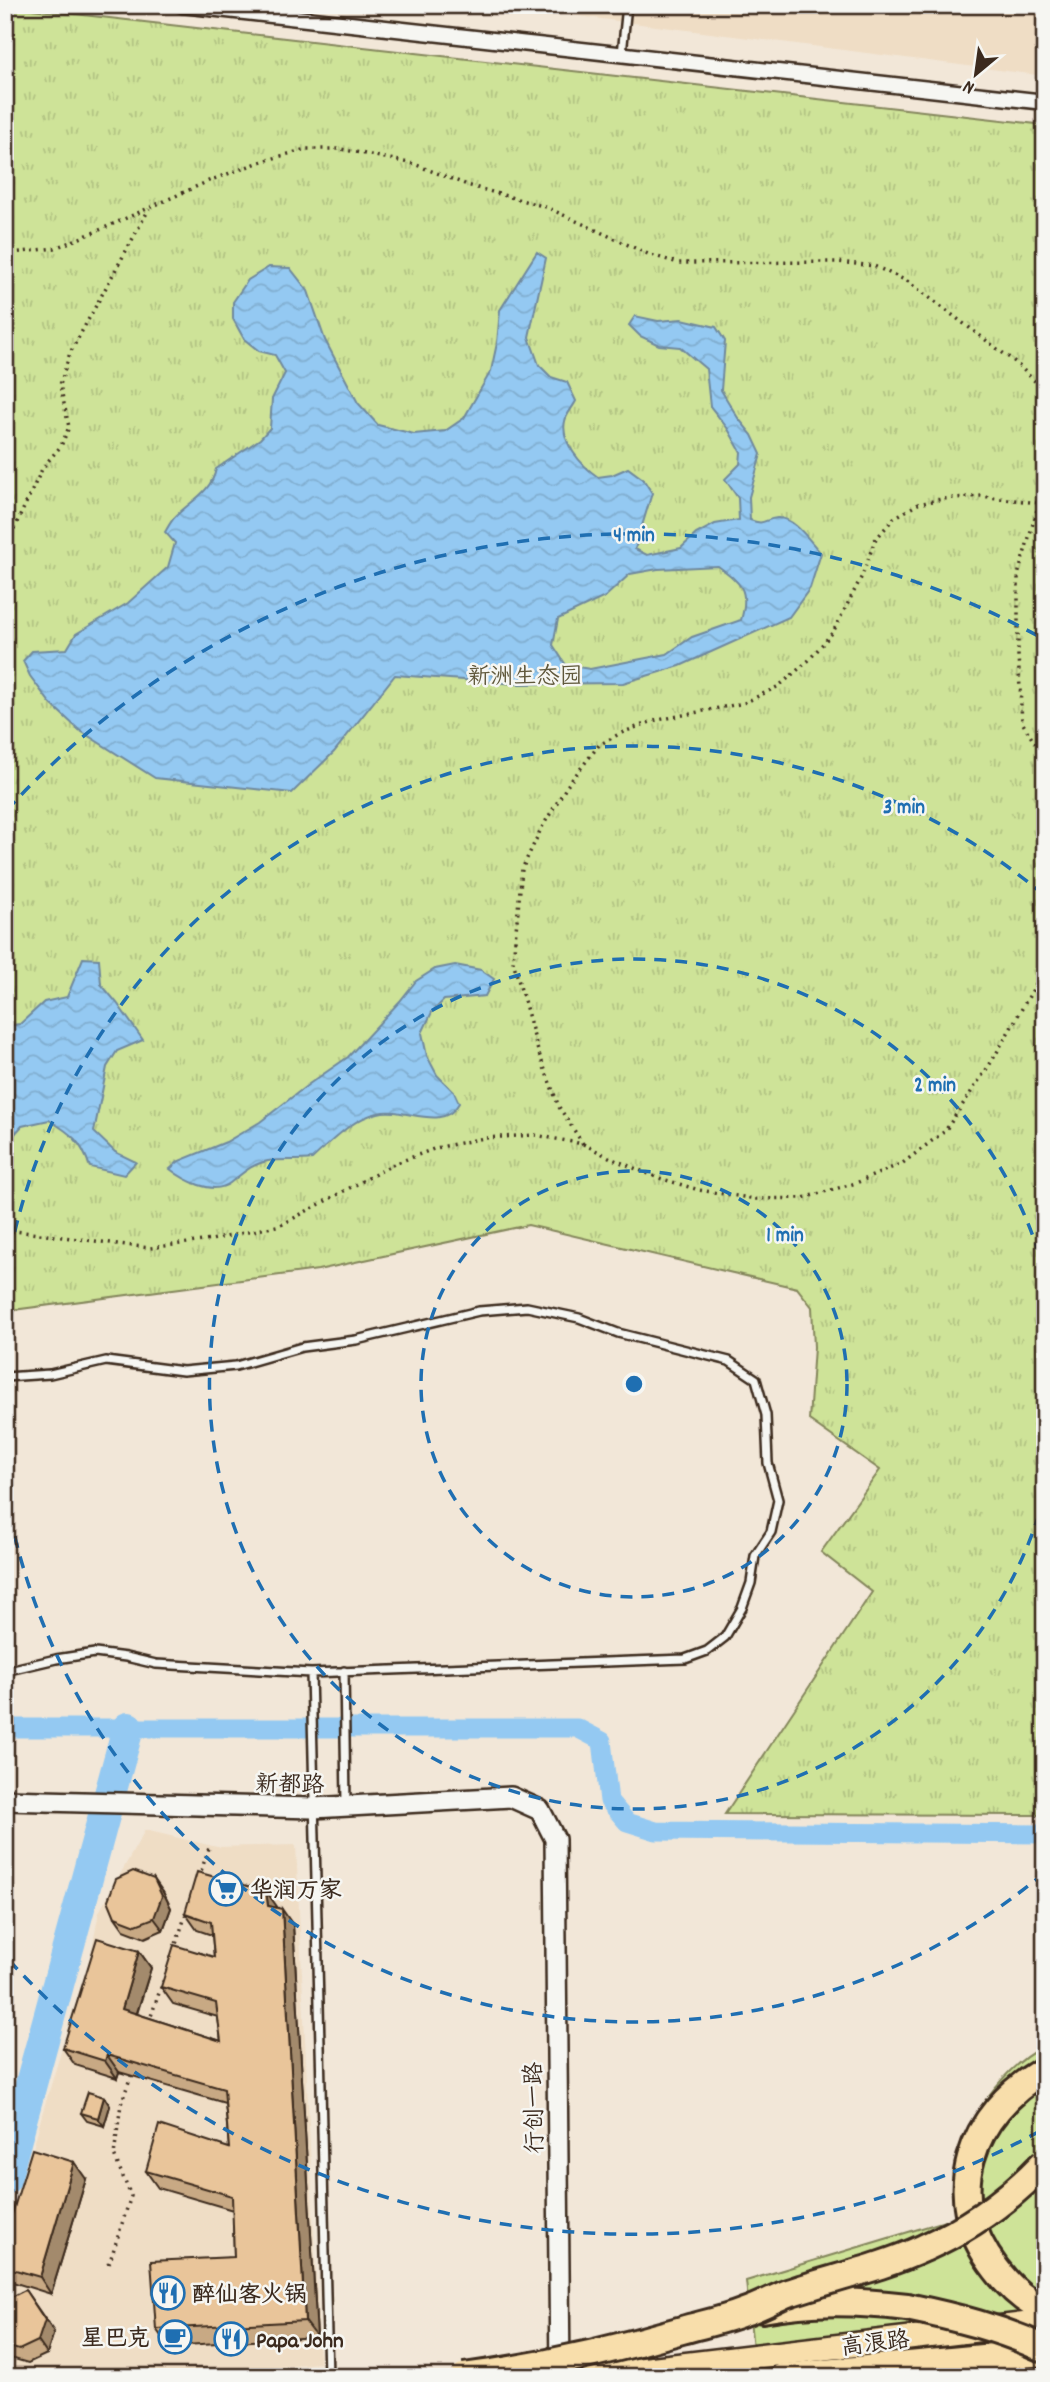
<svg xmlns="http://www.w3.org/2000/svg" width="1050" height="2382" viewBox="0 0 1050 2382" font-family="Dekko,'LXGW WenKai TC',sans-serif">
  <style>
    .built { fill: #efddc5 }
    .grass { fill: #cee398; stroke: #84865b; stroke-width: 2 }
    .park { fill: url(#park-tufts); stroke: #84865b; stroke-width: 2 }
    .water { fill: url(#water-waves); stroke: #70899d; stroke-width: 2; fill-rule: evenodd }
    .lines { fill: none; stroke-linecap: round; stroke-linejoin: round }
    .canal { stroke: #94c9f2; stroke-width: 19 }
    .river { stroke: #94c9f2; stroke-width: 32 }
    .lane-casing { stroke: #3b2a1e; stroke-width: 12 }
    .street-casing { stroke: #3b2a1e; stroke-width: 19 }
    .secondary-casing { stroke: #3b2a1e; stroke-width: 24 }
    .primary-casing { stroke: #3b2a1e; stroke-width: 28 }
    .highway-casing { stroke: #3b2a1e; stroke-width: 32 }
    .path { stroke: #3b2a1e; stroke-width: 3.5; stroke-dasharray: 2 5; stroke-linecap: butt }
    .lane { stroke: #f6f6f2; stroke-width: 7 }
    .street { stroke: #f6f6f2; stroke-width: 14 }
    .secondary { stroke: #f6f6f2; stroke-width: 19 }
    .primary { stroke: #f8deab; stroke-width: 23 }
    .highway { stroke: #f8deab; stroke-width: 26 }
    .highway-bridge-casing { stroke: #3b2a1e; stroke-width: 32; stroke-linecap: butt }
    .highway-bridge { stroke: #f8deab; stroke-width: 26 }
    .wall { fill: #c8a984; stroke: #3b2a1e; stroke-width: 2 }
    .shaded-wall { fill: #a38a6c; stroke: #3b2a1e; stroke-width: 2 }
    .building { fill: #e9c59a; stroke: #3b2a1e; stroke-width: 2 }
    .ring { fill: none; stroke: #1f6fb2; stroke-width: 3.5; stroke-dasharray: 12 9 }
    .labels { text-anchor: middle; stroke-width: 5; stroke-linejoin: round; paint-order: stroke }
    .park-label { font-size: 23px; fill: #60583c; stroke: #f6f6f2 }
    .street-label { font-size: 23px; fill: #3b2a1e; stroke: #f6f6f2 }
    .poi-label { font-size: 23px; font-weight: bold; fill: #3b2a1e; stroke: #f6f6f2; text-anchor: start }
    .centre { fill: #1f6fb2; stroke: #f6f6f2; stroke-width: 3.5 }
    .ring-label { font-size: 21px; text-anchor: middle; font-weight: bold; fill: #1f6fb2; stroke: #f6f6f2; stroke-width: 5; stroke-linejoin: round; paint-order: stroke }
  </style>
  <defs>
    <pattern id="park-tufts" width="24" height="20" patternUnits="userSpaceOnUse" patternTransform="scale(1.75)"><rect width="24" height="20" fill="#cee398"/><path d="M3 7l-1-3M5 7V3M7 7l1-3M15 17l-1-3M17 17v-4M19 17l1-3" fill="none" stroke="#b2c383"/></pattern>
    <pattern id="water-waves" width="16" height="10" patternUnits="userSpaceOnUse" patternTransform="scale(1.75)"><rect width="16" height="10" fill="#94c9f2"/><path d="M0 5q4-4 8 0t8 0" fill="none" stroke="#80adcf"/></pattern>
  </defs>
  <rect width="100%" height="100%" fill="#f2e7d8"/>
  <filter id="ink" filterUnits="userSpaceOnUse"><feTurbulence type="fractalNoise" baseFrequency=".0143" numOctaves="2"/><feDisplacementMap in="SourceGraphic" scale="14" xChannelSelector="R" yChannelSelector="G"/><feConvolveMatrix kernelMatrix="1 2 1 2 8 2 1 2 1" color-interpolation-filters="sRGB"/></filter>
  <g filter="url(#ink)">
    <path class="built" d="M493 5H1045V76L625 22Z
      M145 1830 217 1847 296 1845 320 2363 129 2377H5V2255L43 2111 91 1954 99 1912Z"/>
    <path class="grass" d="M1045 2046V2377H756L746 2281 955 2218C957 2195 958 2170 963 2147 971 2111 1011 2061 1045 2046Z"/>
    <path class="park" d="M5 6 1045 125V1815L725 1814 872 1592 821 1552 880 1470 809 1420 814 1347 812 1307 797 1288 528 1225 318 1270 5 1311Z"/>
    <path class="water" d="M537 252 546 258 529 337 539 365 551 377 567 382 576 401C573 407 566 415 565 421 560 442 582 466 598 477L612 475 628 468 643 479 652 493 635 549 647 555 681 548 696 534 715 524 739 520 738 498 725 479 740 464 741 452 728 429 710 406 706 369 680 347 659 345 640 336 629 325 635 316 658 321 682 319 716 327 725 341 721 390 738 418 752 435 761 454 749 497 750 520C765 526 764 519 777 518 795 517 810 542 821 553L810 588 789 617 680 666 623 683 518 684 395 675 334 752 292 793 155 778 79 730 50 703 30 676 23 661 32 651 67 649 76 634 128 603 168 567 175 543 165 532C168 527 171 521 175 517 190 501 211 493 216 469L260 439 270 428 272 399 285 373 275 355 259 351 244 339 233 319V302L248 280 269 267 290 268 308 291 325 340 358 403 378 425 414 434 445 431 464 418 491 371 497 343 500 310ZM718 566C741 583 750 590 741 620L692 637 667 654 590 669 566 665 553 645 558 619 605 597 630 574 658 569Z
      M83 958 99 959 101 984 117 1003 143 1040 117 1051 107 1067 94 1132 115 1152 136 1162 124 1175 90 1167C81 1141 72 1134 49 1120L22 1126 5 1145V1026L20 1024 44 1002 67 997Z
      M455 965 481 970 494 979 485 996 444 1000 432 1012 422 1033 427 1056 437 1075 454 1092 459 1103C443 1133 404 1106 378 1113 351 1119 332 1141 312 1159 298 1161 281 1159 268 1161 251 1164 243 1173 230 1183 213 1196 184 1180 170 1169L179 1161 226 1142 260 1122 309 1084 348 1057 400 1001 416 981 435 969Z"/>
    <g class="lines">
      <path class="canal" d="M5 1728H577L602 1741 609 1801 627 1822 656 1831 1045 1834"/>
      <path class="river" d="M5 2179 128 1728"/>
      <defs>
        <path id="lane" d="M622 54 627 5
          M5 1377 50 1374 106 1361 183 1371 236 1366 302 1347 356 1340 479 1311 527 1307 579 1318 618 1333 729 1361 756 1379 766 1415 768 1463 778 1500 771 1532 755 1556 751 1583 742 1608 725 1637 707 1651 685 1659 311 1673 156 1664 126 1657 95 1653 56 1659 5 1671
          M344 1671 346 1803
          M311 1673 328 2377"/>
        <path id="street" d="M182 5 1045 102"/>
        <path id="secondary" d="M5 1800 313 1808 511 1797 540 1810 555 1839 560 2377"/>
        <path id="primary" d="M580 2377 1045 2322"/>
        <path id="highway" d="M1045 2070C970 2113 939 2196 996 2269 1008 2285 1025 2302 1045 2309
          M762 2309C814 2300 855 2301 907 2307
          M783 2377 1045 2352"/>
      </defs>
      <use href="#lane" class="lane-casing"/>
      <use href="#street" class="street-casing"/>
      <use href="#secondary" class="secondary-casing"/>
      <use href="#primary" class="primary-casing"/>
      <use href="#highway" class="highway-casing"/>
      <path class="path" d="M5 254 55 248 102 229 211 180 260 162 306 149H341L414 164 467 185 546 207 648 254 678 263 837 262 874 266 907 281 1015 362 1045 391
        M1045 491 1039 503 1018 575V655L1022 722 1045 760
        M5 548 43 467 61 446 69 427 60 385 70 353 149 209
        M583 1144 559 1107 538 1051 513 961 522 869 541 829 567 786 599 745 621 733 653 721 744 703 779 686 808 661 833 632 862 576 875 540 894 518 918 504 942 499 981 496 1039 503
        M5 1234 15 1231 150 1248 211 1240 281 1225 394 1164 436 1148 484 1138 535 1135 583 1144 615 1160 656 1177 699 1190 756 1199 803 1198 856 1183 903 1163 945 1131 992 1061 1036 984 1045 960
        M199 1877 210 1845
        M174 1950 187 1911
        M149 2022 167 1970
        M109 2264 131 2196 114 2155 121 2104 132 2073"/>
      <use href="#lane" class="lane"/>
      <use href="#street" class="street"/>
      <use href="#secondary" class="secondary"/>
      <use href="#primary" class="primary"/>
      <use href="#highway" class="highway"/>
      <defs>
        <path id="highway-bridge" d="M907 2307C955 2317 1000 2328 1045 2349
          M464 2377C538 2367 610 2351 682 2330 703 2324 724 2320 744 2312 759 2307 773 2299 788 2293 833 2278 881 2268 924 2248 970 2228 1011 2198 1045 2162"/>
      </defs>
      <use href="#highway-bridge" class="highway-bridge-casing"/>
      <use href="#highway-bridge" class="highway-bridge"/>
    </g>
    <path class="wall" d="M163 1892 171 1908 163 1930 145 1938 124 1930 115 1917Z
      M278 1908 293 1925 317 2337 168 2346 156 2329 234 2257 233 2210 158 2188 146 2171 229 2148 225 2103 119 2072 117 2078 75 2065 63 2048 139 1951 151 1968 137 2014 221 2041 218 2017 173 2004 161 1987 214 1957 212 1935 197 1930 185 1913Z
      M104 2097 110 2106 104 2126 87 2121 81 2113Z
      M86 2179 51 2294 9 2281 5 2276V2237Z
      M5 2300 54 2332 47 2354 28 2363 7 2357 5 2353Z"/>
    <path class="shaded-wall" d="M154 1879 163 1892 171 1908 163 1930 154 1918Z
      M266 1891 278 1908 268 1906Z
      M282 1909 293 1925 317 2337 305 2321Z
      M139 1951 151 1968 133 2025 122 2009Z
      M107 2055 119 2072 117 2078 105 2061Z
      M104 2097 110 2106 104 2126 98 2118Z
      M74 2162 86 2179 51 2294 40 2277Z
      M25 2290 54 2332 47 2354 38 2341Z"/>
    <path class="building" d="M133 1871 154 1879 162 1896 154 1918 136 1925 115 1917 108 1900 116 1879Z
      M197 1872 266 1891 268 1906 282 1909 305 2321 156 2329 151 2261 234 2257 232 2196 146 2171 159 2125 229 2148 224 2089 107 2055 105 2061 63 2048 97 1938 139 1951 122 2009 221 2041 216 2003 161 1987 174 1945 214 1957 211 1922 185 1913Z
      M88 2092 104 2097 98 2118 81 2113Z
      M32 2149 74 2162 40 2277 5 2267V2237Z
      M25 2290 45 2320 38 2341 19 2350 5 2346V2300Z"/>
  </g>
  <g class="ring">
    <circle cx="634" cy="1384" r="213"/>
    <path d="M1045 1494A425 425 0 1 1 1045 1274"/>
    <path d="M1044 1873A638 638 0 0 1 6 1495M6 1273A638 638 0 0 1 1044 895"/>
    <path d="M1040 2131A850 850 0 0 1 7 1958M7 810A850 850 0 0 1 1040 637"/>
  </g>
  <defs>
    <symbol id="supermarket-ring" viewBox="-11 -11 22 22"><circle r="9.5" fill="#f6f6f2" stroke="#1f6fb2" stroke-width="1.5"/><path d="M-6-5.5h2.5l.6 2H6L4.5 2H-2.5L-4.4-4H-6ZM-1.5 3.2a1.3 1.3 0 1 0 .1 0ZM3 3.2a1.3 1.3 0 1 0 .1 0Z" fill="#1f6fb2"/></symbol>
    <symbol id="restaurant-ring" viewBox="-11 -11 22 22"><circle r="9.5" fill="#f6f6f2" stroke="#1f6fb2" stroke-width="1.5"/><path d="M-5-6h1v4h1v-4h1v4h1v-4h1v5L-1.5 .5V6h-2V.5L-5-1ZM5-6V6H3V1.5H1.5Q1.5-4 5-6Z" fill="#1f6fb2"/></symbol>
    <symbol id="cafe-ring" viewBox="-11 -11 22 22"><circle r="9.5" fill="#f6f6f2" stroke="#1f6fb2" stroke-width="1.5"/><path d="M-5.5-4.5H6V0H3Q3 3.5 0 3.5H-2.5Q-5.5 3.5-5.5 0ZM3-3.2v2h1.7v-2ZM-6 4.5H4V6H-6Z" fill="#1f6fb2"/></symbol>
  </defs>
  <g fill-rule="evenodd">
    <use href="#supermarket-ring" x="207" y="1870" width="38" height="38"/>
    <use href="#restaurant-ring" x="149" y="2274" width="38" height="38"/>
    <use href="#cafe-ring" x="156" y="2318" width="38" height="38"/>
    <use href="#restaurant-ring" x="212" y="2320" width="38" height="38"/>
  </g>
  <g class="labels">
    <g class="park-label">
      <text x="525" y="683">新洲生态园</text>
    </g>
    <g class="street-label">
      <text transform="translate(290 1783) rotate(1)" y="8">新都路</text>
      <text transform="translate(533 2108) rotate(-91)" y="8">行创一路</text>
      <text transform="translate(875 2342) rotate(-7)" y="8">高浪路</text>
    </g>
    <g class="poi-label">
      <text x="250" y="1897">华润万家</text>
      <text x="192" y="2301">醉仙客火锅</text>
      <text x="150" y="2345" text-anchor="end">星巴克</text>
      <text x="256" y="2347">Papa John</text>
    </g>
  </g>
  <circle cx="634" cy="1384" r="10" class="centre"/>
  <g class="ring-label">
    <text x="634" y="541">4 min</text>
    <text x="904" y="813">3 min</text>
    <text x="935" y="1091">2 min</text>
    <text x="785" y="1241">1 min</text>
  </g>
  <rect width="1050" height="2382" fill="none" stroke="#f6f6f2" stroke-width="28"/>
  <rect x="14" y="14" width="1022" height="2354" fill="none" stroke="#3b2a1e" stroke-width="2.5" filter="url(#ink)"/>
  <g transform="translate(976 74) rotate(209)" stroke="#f6f6f2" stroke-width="5" paint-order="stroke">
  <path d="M0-5L12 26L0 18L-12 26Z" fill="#3b2a1e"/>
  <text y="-10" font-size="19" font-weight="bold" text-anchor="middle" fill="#3b2a1e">N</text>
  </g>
</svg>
